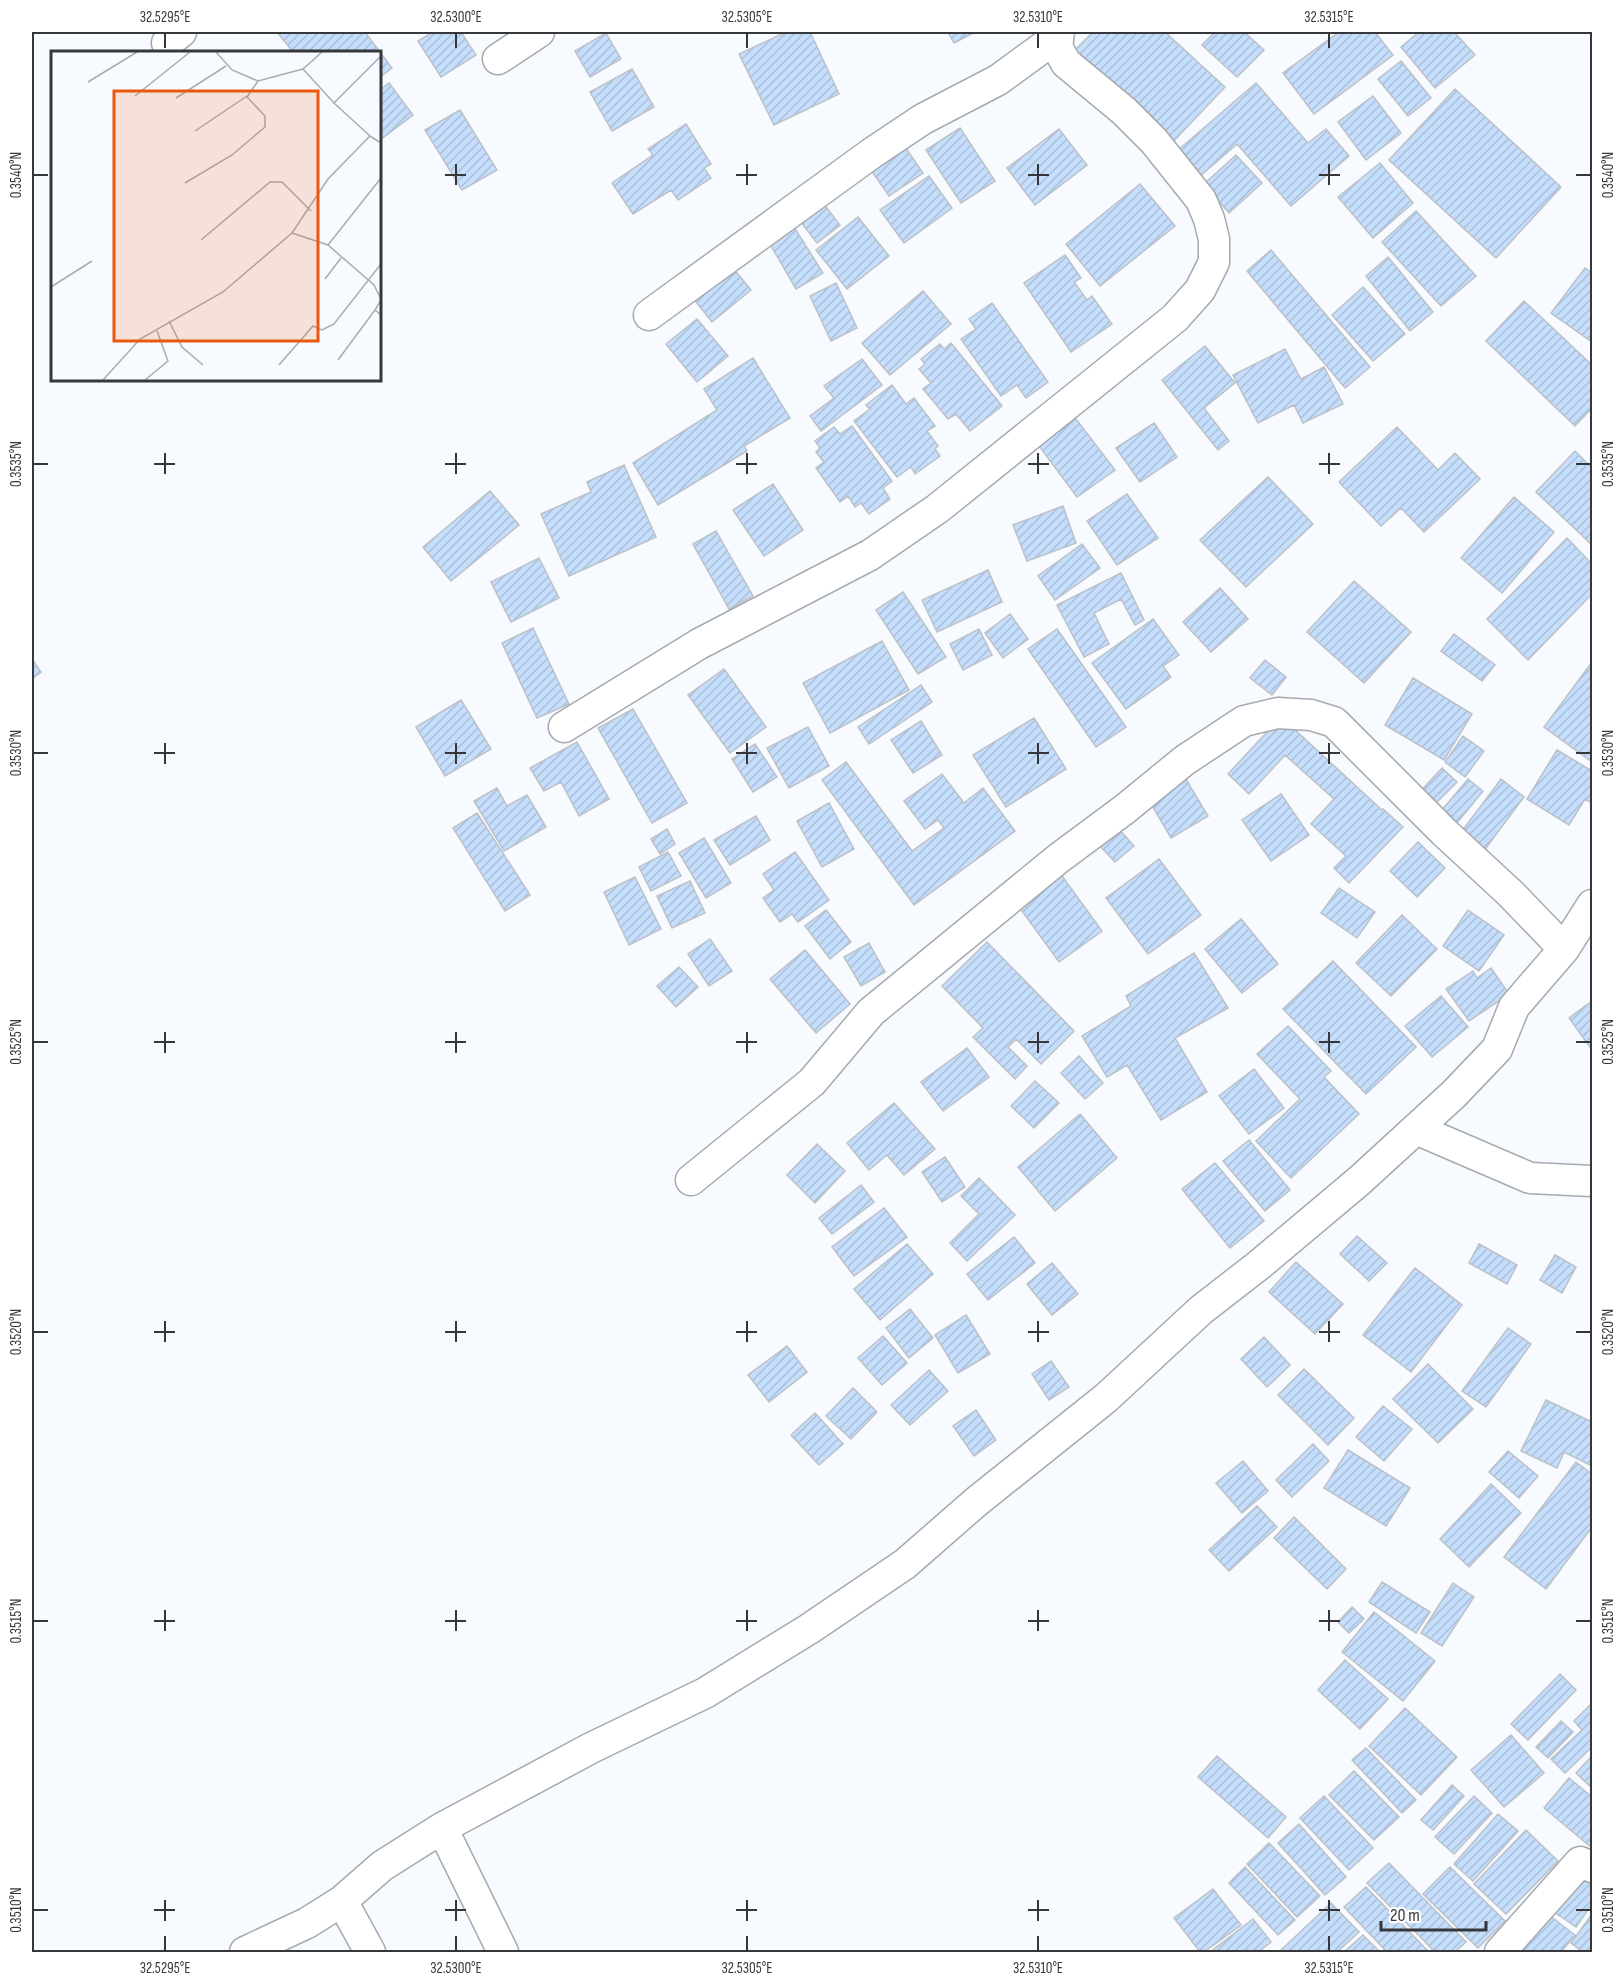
<svg xmlns="http://www.w3.org/2000/svg" width="1624" height="1984" viewBox="0 0 1624 1984" font-family="'Sofia Sans Condensed',sans-serif">
  <style>
    .building { fill: url(#building-hatch); stroke: #bcc1c7; stroke-width: 1.5 }
    .lines { fill: none; stroke-linecap: round; stroke-linejoin: round }
    .minor-casing { stroke: #a5aaaf; stroke-width: 33 }
    .minor { stroke: #fff; stroke-width: 30 }
    .ticks { fill: none; stroke: #35373a; stroke-width: 2 }
    .inset-road { fill: none; stroke: #a9acb0; stroke-width: 1.5 }
    .view { fill: #e8590c; fill-opacity: 0.15; stroke: #e8590c; stroke-width: 3 }
    .inset-edge { fill: none; stroke: #35373a; stroke-width: 3 }
    .neatline { fill: none; stroke: #35373a; stroke-width: 2 }
    .ticks-label { font-size: 15px; text-anchor: middle; fill: #35373a }
  </style>
  <defs>
    <pattern id="building-hatch" width="6" height="6" patternUnits="userSpaceOnUse" patternTransform="scale(1.5)"><rect width="6" height="6" fill="#c5defc"/><path d="M-1 1l2-2M0 6l6-6M5 7l2-2" fill="none" stroke="#aabfd9"/></pattern>
  </defs>
  <rect width="100%" height="100%" fill="#f7fafe"/>
  <path class="building" d="M277 32H365L392 68 380 77V52H293Z
    M433 32H461L476 55 441 77 418 41Z
    M786 32H810L839 94 774 125 739 54Z
    M948 32H975L954 43Z
    M1093 32H1165L1225 87 1169 146 1070 55Z
    M1215 32H1244L1264 50 1237 77 1202 45Z
    M1339 32H1375L1393 55 1314 114 1283 73Z
    M1419 32H1454L1475 55 1435 88 1401 47Z
    M606 33 621 59 590 77 575 51Z
    M1401 61 1431 98 1408 116 1378 79Z
    M632 69 654 107 612 131 590 92Z
    M389 83 413 115 380 140V90Z
    M1256 83 1308 143 1326 129 1349 156 1291 206 1237 144 1199 177 1177 151Z
    M1455 89 1561 187 1496 258 1389 160Z
    M1373 96 1401 133 1366 160 1338 122Z
    M460 110 497 170 462 190 425 130Z
    M686 124 711 164 704 168 711 178 678 200 671 190 633 214 612 183 653 155 648 149Z
    M960 128 995 181 961 203 926 150Z
    M1059 129 1087 165 1035 205 1007 168Z
    M905 147 923 173 889 196 871 170Z
    M1236 155 1262 183 1229 213 1204 184Z
    M1380 163 1413 203 1373 238 1338 197Z
    M929 176 952 208 904 243 880 210Z
    M1140 184 1175 226 1100 286 1066 244Z
    M823 203 840 225 817 243 800 221Z
    M1416 211 1476 276 1441 306 1382 242Z
    M858 217 889 256 847 289 816 250Z
    M792 224 823 273 796 289 767 239Z
    M1271 250 1370 367 1345 388 1247 271Z
    M1065 255 1081 278 1074 282 1087 300 1092 296 1112 324 1071 352 1024 283Z
    M1388 257 1433 312 1410 331 1366 276Z
    M732 267 751 290 712 322 693 298Z
    M1585 268 1592 273V342L1551 313Z
    M836 283 857 328 831 341 810 296Z
    M1363 287 1405 334 1373 361 1332 315Z
    M923 291 951 324 890 375 862 343Z
    M1524 301 1592 365V408L1575 426 1486 341Z
    M992 303 1048 382 1026 398 1017 385 1001 396 961 339 976 329 969 319Z
    M697 319 728 356 697 382 666 344Z
    M951 343 1002 406 970 431 956 414 948 419 923 389 931 383 919 369 925 364 921 359 940 344 944 349Z
    M1205 346 1235 383 1204 408 1229 441 1218 450 1162 380Z
    M1285 349 1301 379 1324 367 1343 404 1303 423 1294 405 1258 423 1233 375Z
    M753 358 790 418 744 446 747 451 658 505 633 463 717 410 704 389Z
    M862 359 882 385 821 431 810 416 834 398 824 386Z
    M892 385 906 404 914 398 935 426 927 431 938 446 935 449 940 456 915 474 911 467 897 477 854 421 870 409 866 405Z
    M1076 419 1115 470 1077 497 1039 446Z
    M1154 423 1177 457 1140 482 1116 448Z
    M852 426 892 481 883 488 890 499 869 514 861 503 855 507 848 496 840 502 816 468 824 462 816 452 820 448 815 441 834 427 840 434Z
    M1397 427 1438 470 1455 453 1480 479 1424 532 1401 508 1381 526 1339 482Z
    M1575 451 1592 468V545L1536 492Z
    M624 465 656 537 569 576 541 514 591 492 587 482Z
    M1268 477 1313 524 1246 587 1200 540Z
    M773 484 803 530 764 556 733 510Z
    M490 491 519 525 451 581 423 547Z
    M1127 494 1158 538 1117 565 1087 521Z
    M1514 497 1554 532 1502 593 1461 558Z
    M1063 506 1076 543 1027 561 1013 525Z
    M716 531 753 596 729 609 693 544Z
    M1567 538 1592 564V594L1528 660 1487 619Z
    M1082 544 1100 568 1055 600 1038 576Z
    M539 558 559 598 511 622 491 582Z
    M988 570 1002 602 937 632 922 600Z
    M1121 573 1144 620 1135 625 1121 599 1094 613 1109 644 1084 657 1057 605Z
    M1354 581 1411 632 1364 683 1307 632Z
    M1220 588 1248 619 1211 652 1183 622Z
    M903 592 946 657 918 674 876 610Z
    M1010 614 1028 639 1003 658 985 633Z
    M1153 619 1179 655 1163 666 1171 677 1126 709 1092 663Z
    M533 628 569 704 537 718 502 643Z
    M979 629 992 655 963 670 950 644Z
    M1057 629 1126 727 1096 747 1028 649Z
    M1454 634 1495 665 1482 681 1441 651Z
    M882 641 909 690 830 733 803 683Z
    M32 659 41 672 32 679Z
    M1265 660 1286 677 1272 695 1250 678Z
    M1592 662V762L1544 727Z
    M724 669 766 727 730 753 688 695Z
    M1413 678 1472 714 1444 760 1385 725Z
    M921 685 932 702 869 744 858 727Z
    M461 700 491 749 445 776 416 727Z
    M633 709 687 803 652 823 598 728Z
    M1281 717 1382 810 1383 809 1403 827 1349 883 1334 868 1346 856 1311 824 1334 799 1285 755 1249 794 1228 774Z
    M1034 718 1066 769 1006 807 973 755Z
    M921 721 942 755 913 773 891 740Z
    M808 727 829 766 789 788 767 748Z
    M1463 736 1484 751 1465 777 1445 762Z
    M577 742 609 799 579 816 561 782 544 791 530 768Z
    M755 744 777 777 753 792 732 759Z
    M1557 750 1592 771V803L1585 799 1569 825 1527 799Z
    M846 762 912 851 944 828 938 820 925 829 904 801 942 774 964 803 983 788 1015 831 914 905 822 780Z
    M1442 768 1457 782 1431 808 1417 795Z
    M1184 776 1208 816 1171 838 1147 797Z
    M1468 779 1483 791 1452 829 1437 816Z
    M1501 779 1524 797 1480 856 1456 839Z
    M497 788 507 806 527 795 546 827 504 851 474 801Z
    M1281 794 1309 835 1271 861 1242 820Z
    M829 803 854 849 822 867 797 821Z
    M477 813 530 895 505 911 453 828Z
    M756 816 770 840 730 865 714 840Z
    M1116 826 1134 846 1115 862 1096 842Z
    M667 829 675 844 660 854 651 839Z
    M704 838 731 883 706 898 679 853Z
    M1418 842 1445 868 1417 897 1390 871Z
    M668 852 681 876 651 891 639 867Z
    M795 852 829 900 798 922 792 914 780 922 763 898 774 890 763 874Z
    M1159 859 1201 915 1148 954 1106 898Z
    M1057 869 1102 931 1059 962 1014 900Z
    M635 877 661 929 629 945 604 892Z
    M690 881 705 913 672 928 657 896Z
    M1339 888 1375 912 1357 938 1321 913Z
    M826 910 851 942 830 959 805 926Z
    M1468 910 1504 935 1479 971 1443 946Z
    M1402 915 1437 949 1391 996 1356 963Z
    M1241 919 1278 964 1242 993 1205 949Z
    M710 939 732 971 709 986 688 954Z
    M987 942 1074 1031 1041 1064 1016 1039 1008 1047 1027 1066 1015 1079 973 1037 983 1028 942 986Z
    M869 943 885 972 861 986 844 957Z
    M805 950 850 1004 816 1033 770 979Z
    M1194 953 1228 1008 1175 1038 1207 1092 1161 1120 1127 1065 1107 1077 1082 1036 1131 1006 1126 996Z
    M1333 961 1416 1047 1366 1094 1283 1009Z
    M679 967 698 987 676 1007 657 986Z
    M1491 968 1509 994 1469 1021 1446 989 1473 971 1477 978Z
    M1441 996 1468 1027 1432 1057 1405 1026Z
    M1592 1001V1050L1569 1018Z
    M1288 1026 1331 1071 1324 1077 1359 1114 1291 1178 1256 1141 1300 1099 1257 1054Z
    M967 1048 989 1077 943 1111 921 1082Z
    M1079 1056 1103 1083 1085 1099 1061 1073Z
    M1254 1069 1284 1108 1249 1134 1219 1096Z
    M1035 1081 1059 1103 1034 1128 1011 1106Z
    M894 1103 935 1149 904 1175 887 1155 869 1170 847 1143Z
    M1080 1114 1117 1158 1055 1211 1018 1167Z
    M1249 1140 1290 1190 1265 1211 1223 1161Z
    M817 1144 845 1171 815 1203 787 1175Z
    M945 1157 965 1187 942 1202 922 1172Z
    M1215 1163 1264 1221 1230 1248 1182 1189Z
    M979 1178 1015 1215 967 1261 950 1243 979 1214 961 1196Z
    M861 1185 874 1202 832 1234 819 1218Z
    M884 1208 907 1237 854 1276 832 1247Z
    M1357 1236 1387 1263 1369 1281 1340 1254Z
    M1014 1237 1035 1263 988 1300 967 1274Z
    M907 1244 933 1274 880 1320 854 1289Z
    M1479 1244 1517 1265 1507 1284 1469 1263Z
    M1555 1255 1576 1267 1562 1293 1540 1280Z
    M1296 1262 1343 1304 1315 1334 1269 1292Z
    M1052 1263 1078 1294 1052 1315 1027 1284Z
    M1415 1268 1462 1305 1411 1372 1363 1335Z
    M910 1309 933 1338 909 1358 886 1328Z
    M966 1315 990 1354 958 1373 935 1335Z
    M1508 1328 1531 1344 1486 1407 1462 1391Z
    M883 1336 907 1363 882 1385 858 1358Z
    M1264 1337 1290 1365 1267 1387 1241 1359Z
    M787 1346 807 1372 769 1402 748 1375Z
    M1051 1361 1069 1387 1049 1400 1032 1374Z
    M1428 1364 1473 1409 1438 1443 1393 1399Z
    M1304 1369 1354 1418 1328 1445 1278 1395Z
    M929 1370 948 1391 910 1425 891 1405Z
    M853 1388 877 1412 851 1439 826 1416Z
    M1546 1400 1592 1422V1420V1466L1564 1452 1557 1468 1521 1451Z
    M1383 1406 1412 1429 1384 1461 1356 1437Z
    M976 1410 996 1440 974 1456 953 1426Z
    M815 1413 843 1444 819 1465 791 1435Z
    M1313 1444 1329 1461 1292 1497 1276 1480Z
    M1348 1450 1410 1488 1386 1526 1324 1488Z
    M1508 1451 1538 1476 1519 1498 1489 1472Z
    M1243 1461 1268 1491 1242 1513 1216 1483Z
    M1576 1462 1592 1474V1527L1546 1589 1504 1557Z
    M1491 1484 1521 1513 1469 1567 1440 1539Z
    M1257 1506 1277 1527 1229 1571 1209 1550Z
    M1294 1517 1346 1569 1327 1589 1274 1538Z
    M1382 1582 1430 1612 1416 1633 1369 1602Z
    M1453 1583 1474 1597 1442 1646 1421 1633Z
    M1352 1607 1364 1619 1349 1633 1338 1622Z
    M1374 1612 1435 1661 1403 1701 1342 1652Z
    M1345 1660 1388 1699 1360 1729 1318 1690Z
    M1560 1674 1576 1690 1528 1740 1511 1724Z
    M1592 1703V1747L1565 1773 1551 1759 1582 1730 1574 1721Z
    M1405 1708 1457 1757 1421 1795 1369 1746Z
    M1561 1721 1573 1732 1548 1758 1536 1747Z
    M1511 1735 1544 1773 1504 1807 1471 1770Z
    M1366 1748 1416 1800 1402 1813 1352 1760Z
    M1217 1756 1286 1817 1268 1838 1198 1777Z
    M1592 1756V1788L1576 1773Z
    M1354 1771 1399 1817 1374 1840 1329 1795Z
    M1569 1778 1592 1797V1848L1544 1808Z
    M1452 1785 1464 1796 1433 1830 1421 1820Z
    M1324 1796 1373 1848 1349 1870 1300 1818Z
    M1474 1796 1492 1813 1454 1854 1435 1837Z
    M1498 1814 1518 1831 1473 1881 1454 1864Z
    M1299 1824 1346 1877 1325 1895 1278 1843Z
    M1526 1830 1558 1861 1506 1914 1474 1884Z
    M1269 1843 1320 1896 1297 1917 1247 1864Z
    M1389 1863 1466 1942 1455 1952H1435L1367 1883Z
    M1245 1867 1295 1920 1278 1935 1229 1883Z
    M1450 1867 1505 1921 1478 1948 1423 1894Z
    M1569 1877 1581 1885 1587 1877 1592 1881V1904L1576 1927 1547 1907Z
    M1366 1887 1429 1952H1387L1344 1907Z
    M1213 1889 1241 1925 1204 1952H1200L1174 1918Z
    M1331 1903 1359 1932 1337 1952H1283L1281 1950Z
    M1592 1914V1952H1583L1571 1943Z
    M1549 1915 1575 1935 1561 1952H1520Z
    M1253 1919 1271 1942 1258 1952H1210Z
    M1363 1935 1380 1952H1344Z"/>
  <g class="lines">
    <defs>
      <path id="minor" d="M167 43 181 32
        M498 59 539 32
        M649 315 872 153 923 119 998 80 1057 37
        M564 727 699 644 870 555 937 509 1175 318 1200 290 1214 262V239L1209 219 1201 200 1154 141 1124 111 1066 63 1057 47 1059 32
        M1416 1129 1530 1178 1592 1181
        M691 1180 812 1082 871 1012 1059 858 1125 809 1185 760 1244 721 1278 713 1311 715 1334 722 1445 833 1511 894 1564 949
        M442 1828 503 1952
        M342 1901 370 1952
        M245 1952 307 1923 342 1901 382 1866 442 1828 591 1748 705 1693 809 1629 905 1564 976 1502 1106 1398 1201 1310 1259 1265 1359 1181 1454 1094 1497 1049 1514 1007 1564 949 1592 905
        M1500 1952 1580 1862 1592 1867"/>
    </defs>
    <use href="#minor" class="minor-casing"/>
    <use href="#minor" class="minor"/>
  </g>
  <path class="ticks" d="M165 33V48M456 33V48M747 33V48M1038 33V48M1329 33V48M456 164V185M747 164V185M1038 164V185M1329 164V185M33 175H48M445 175H466M736 175H757M1028 175H1049M1319 175H1340M1576 175H1591M165 453V474M456 453V474M747 453V474M1038 453V474M1329 453V474M33 464H48M154 464H175M445 464H466M736 464H757M1028 464H1049M1319 464H1340M1576 464H1591M165 743V764M456 743V764M747 743V764M1038 743V764M1329 743V764M33 753H48M154 753H175M445 753H466M736 753H757M1028 753H1049M1319 753H1340M1576 753H1591M165 1032V1053M456 1032V1053M747 1032V1053M1038 1032V1053M1329 1032V1053M33 1042H48M154 1042H175M445 1042H466M736 1042H757M1028 1042H1049M1319 1042H1340M1576 1042H1591M165 1321V1342M456 1321V1342M747 1321V1342M1038 1321V1342M1329 1321V1342M33 1332H48M154 1332H175M445 1332H466M736 1332H757M1028 1332H1049M1319 1332H1340M1576 1332H1591M165 1610V1631M456 1610V1631M747 1610V1631M1038 1610V1631M1329 1610V1631M33 1621H48M154 1621H175M445 1621H466M736 1621H757M1028 1621H1049M1319 1621H1340M1576 1621H1591M165 1900V1921M456 1900V1921M747 1900V1921M1038 1900V1921M1329 1900V1921M33 1910H48M154 1910H175M445 1910H466M736 1910H757M1028 1910H1049M1319 1910H1340M1576 1910H1591M165 1936V1951M456 1936V1951M747 1936V1951M1038 1936V1951M1329 1936V1951"/>
  <g transform="translate(51 51)">
    <rect width="330" height="330" fill="#f7fafe"/>
    <path class="inset-road" d="M165 1 181 19 207 30 252 18 271 1M252 18 283 52M37 31 86 1M84 45 139 1M125 47 175 15M144 80 196 45M319 85 283 52 330 5M134 132 181 104 214 76V65L196 46 207 30M241 182 277 194 323 234 330 248M150 189 219 131H231L260 160M277 194 330 127M274 228 290 207M0 236 41 210M330 249 324 259 330 264M118 270 131 296 152 314M0 291V316M287 309 324 259M228 314 262 275 271 279 283 273 330 213M52 329 89 288 172 241 241 182 277 128 319 85 330 92M94 329 117 310 106 280"/>
    <path class="view" d="M63 40H267V290H63Z"/>
    <rect width="330" height="330" class="inset-edge"/>
  </g>
  <rect width="1624" height="1984" fill="none" stroke="#ffffff" stroke-width="66"/>
  <path d="M1381 1921v9h105v-9" fill="none" stroke="#35373a" stroke-width="3"/>
  <text x="1390" y="1921" font-size="18" fill="#35373a" stroke="#ffffff" stroke-width="4.5" paint-order="stroke">20 m</text>
  <rect x="33" y="33" width="1558" height="1918" class="neatline"/>
  <g class="ticks-label">
    <text x="165" y="22">32.5295°E</text>
    <text x="456" y="22">32.5300°E</text>
    <text x="747" y="22">32.5305°E</text>
    <text x="1038" y="22">32.5310°E</text>
    <text x="1329" y="22">32.5315°E</text>
    <text transform="translate(16 175) rotate(-90)" y="5">0.3540°N</text>
    <text transform="translate(1608 175) rotate(-90)" y="5">0.3540°N</text>
    <text transform="translate(16 464) rotate(-90)" y="5">0.3535°N</text>
    <text transform="translate(1608 464) rotate(-90)" y="5">0.3535°N</text>
    <text transform="translate(16 753) rotate(-90)" y="5">0.3530°N</text>
    <text transform="translate(1608 753) rotate(-90)" y="5">0.3530°N</text>
    <text transform="translate(16 1042) rotate(-90)" y="5">0.3525°N</text>
    <text transform="translate(1608 1042) rotate(-90)" y="5">0.3525°N</text>
    <text transform="translate(16 1332) rotate(-90)" y="5">0.3520°N</text>
    <text transform="translate(1608 1332) rotate(-90)" y="5">0.3520°N</text>
    <text transform="translate(16 1621) rotate(-90)" y="5">0.3515°N</text>
    <text transform="translate(1608 1621) rotate(-90)" y="5">0.3515°N</text>
    <text transform="translate(16 1910) rotate(-90)" y="5">0.3510°N</text>
    <text transform="translate(1608 1910) rotate(-90)" y="5">0.3510°N</text>
    <text x="165" y="1973">32.5295°E</text>
    <text x="456" y="1973">32.5300°E</text>
    <text x="747" y="1973">32.5305°E</text>
    <text x="1038" y="1973">32.5310°E</text>
    <text x="1329" y="1973">32.5315°E</text>
  </g>
</svg>
